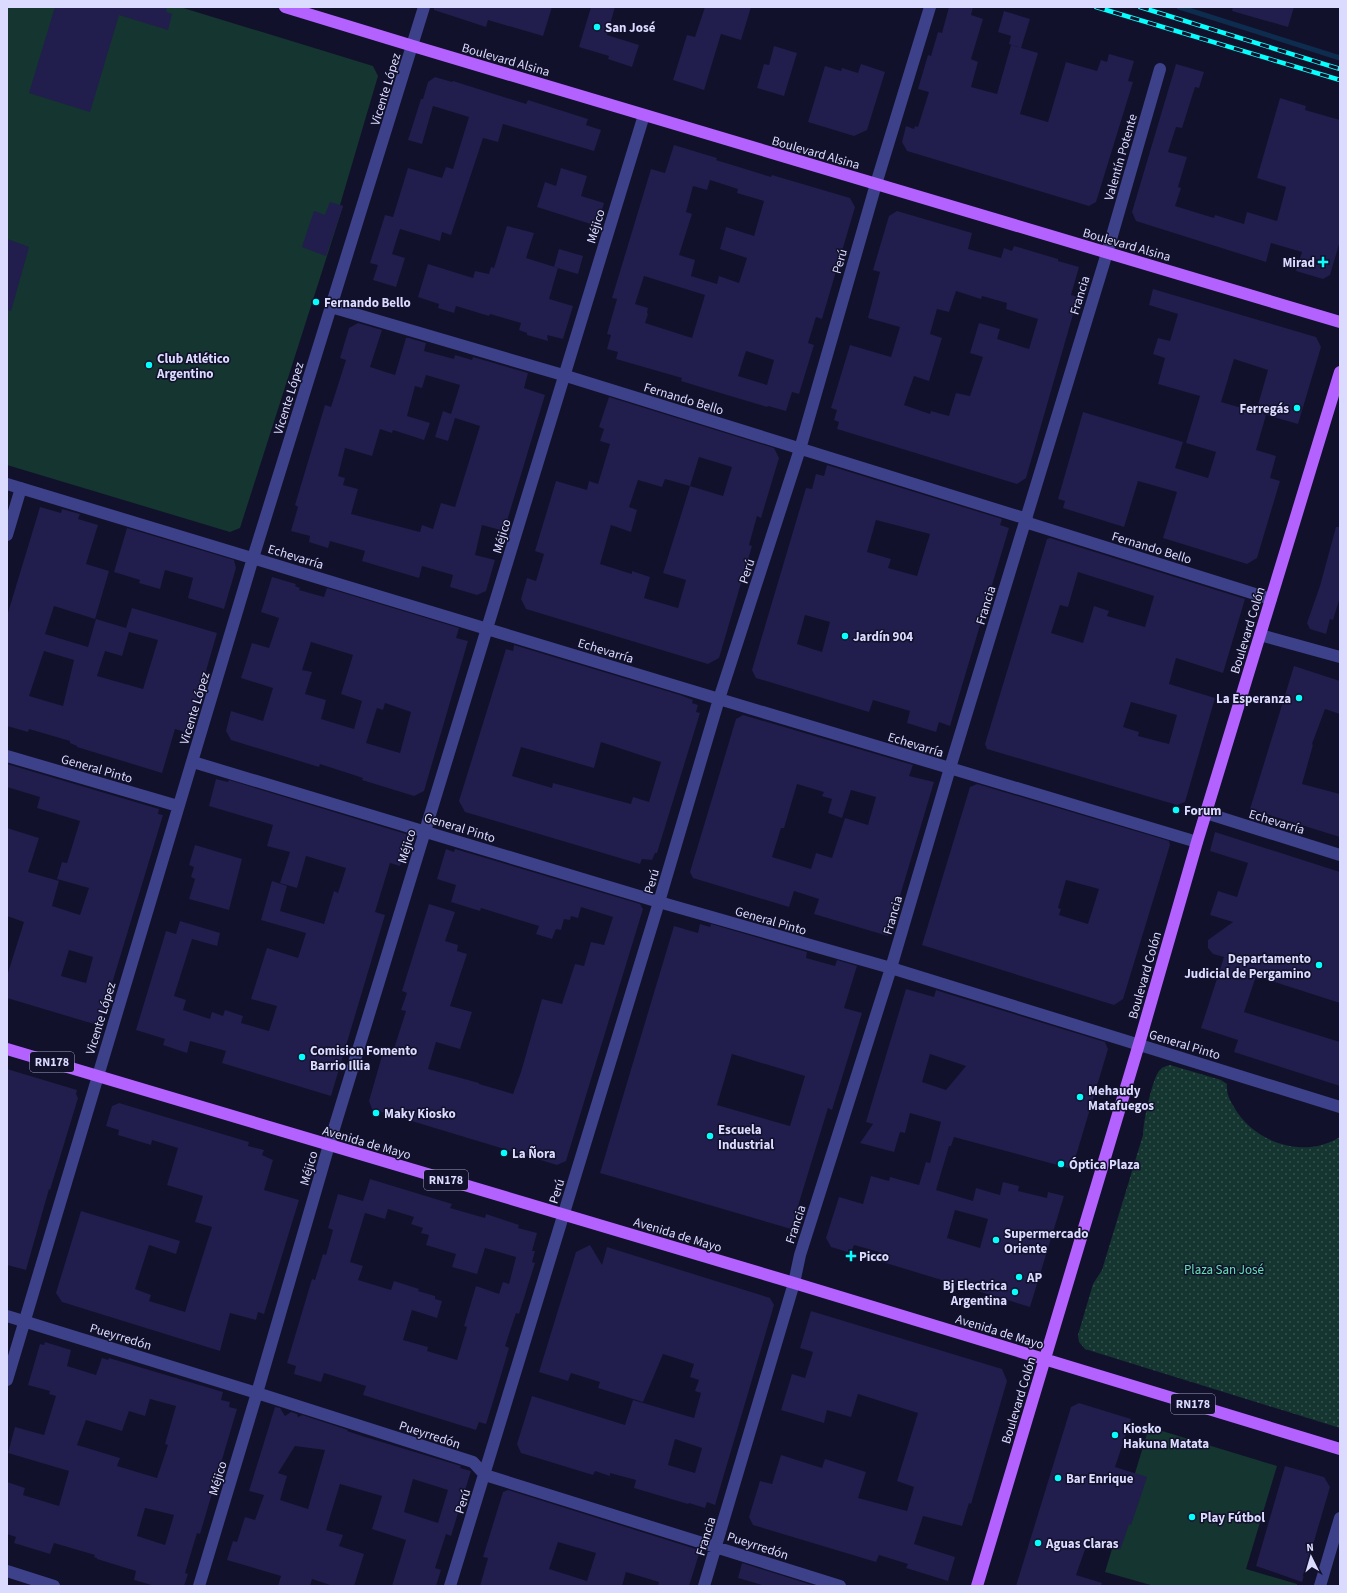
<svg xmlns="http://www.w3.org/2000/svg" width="1347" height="1593" viewBox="0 0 1347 1593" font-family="'Source Sans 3',sans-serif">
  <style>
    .park { fill: url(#park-dots) }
    .pitch { fill: #143530 }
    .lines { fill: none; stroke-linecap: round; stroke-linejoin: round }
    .stream { stroke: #0d2c4e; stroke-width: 5 }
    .building { fill: #211d4c; fill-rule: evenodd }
    .minor { stroke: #3c418a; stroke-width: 12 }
    .major { stroke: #b361ff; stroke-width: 12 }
    .rail-casing { stroke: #06fffd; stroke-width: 4.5 }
    .rail { stroke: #12112b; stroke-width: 3; stroke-dasharray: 9; stroke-linecap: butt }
    .poi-dot { fill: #06fffd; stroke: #12112b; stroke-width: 1.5 }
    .labels { text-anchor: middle; stroke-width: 3; stroke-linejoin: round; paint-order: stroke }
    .shield { fill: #12112b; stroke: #9f9ebf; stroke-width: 1 }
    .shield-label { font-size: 12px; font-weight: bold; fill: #dbdaff }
    .poi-label { font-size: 13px; font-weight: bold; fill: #dbdaff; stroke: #12112b; text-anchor: start }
    .street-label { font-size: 13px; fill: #dbdaff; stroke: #12112b }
    .park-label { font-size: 13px; fill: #64e1b4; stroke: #12112b }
  </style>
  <defs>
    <pattern id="park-dots" width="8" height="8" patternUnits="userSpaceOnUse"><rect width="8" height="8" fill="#143530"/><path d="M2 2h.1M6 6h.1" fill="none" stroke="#36524f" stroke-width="1.8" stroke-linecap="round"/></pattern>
  </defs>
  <rect width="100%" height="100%" fill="#12112b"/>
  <path class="park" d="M1170 1065 1221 1080 1227 1084C1226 1093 1229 1099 1234 1107 1253 1142 1304 1160 1340 1137V1428L1085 1349 1079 1342 1078 1335 1093 1284 1102 1270 1143 1135C1143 1123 1152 1080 1159 1071 1162 1067 1166 1066 1170 1065Z"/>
  <path class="pitch" d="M7 7H180L373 66 378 76 340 205 343 206 240 528 230 532 7 465Z
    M1149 1427 1277 1466 1246 1569 1297 1584V1586H1154L1105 1572Z"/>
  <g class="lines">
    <path class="stream" d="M1179 7 1340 58"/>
  </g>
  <path class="building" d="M55 7H167L166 12 172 14 168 30 119 15 90 112 29 93Z
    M434 7H552L543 36 488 20 486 27 434 10Z
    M591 7H615L607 35 639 45 632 67 608 59 609 56 579 47Z
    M705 7H751L741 40 721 34 704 90 673 80 687 35 695 37Z
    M949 7H973L971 15 983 19 971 59 978 62 971 87 997 94 1011 45 1038 53 1020 114 1048 122 1066 62 1097 71 1101 60 1107 62 1109 54 1134 61 1128 81 1133 82 1096 202 1089 206 907 151 902 142 906 126 914 129 915 126 918 127 929 92 918 89 928 55 931 56 938 32 942 33Z
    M1233 7H1294L1288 27 1232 11Z
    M1004 11 1030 19 1021 48 1009 44 1011 36 998 32Z
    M774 46 797 53 784 96 757 88 764 64 769 65Z
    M861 64 885 72 867 130 854 136 808 122 825 66 841 71 842 68 858 73Z
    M1176 64 1204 72 1199 88 1195 87 1182 128 1176 127 1168 152 1187 157 1178 187 1181 188 1175 206 1214 218 1215 215 1244 224 1247 212 1277 221 1286 187 1257 178 1280 98 1306 106 1305 110 1340 120V241L1330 275 1323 279 1296 271 1302 252 1271 243 1266 262 1136 221 1132 212Z
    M435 77 452 82 453 81 526 104 528 100 588 119 586 125 601 130 594 151 503 124 498 142 483 138 451 235 442 232 440 241 400 229 392 254 405 258 396 287 373 280 378 265 370 263 385 215 393 217 408 168 442 178 446 167 453 169 469 117 433 106 422 144 408 140 421 99H423L428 82Z
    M674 145 717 158 716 160 771 177 772 175 850 198 855 207 822 319 816 317 808 343 814 345 799 394 792 392 786 411 768 406 767 407 707 389 681 381 682 378 616 359 618 352 607 349 611 335 607 334 617 299 612 298 651 169 665 173ZM710 180 738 189 737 193 764 201 754 236 726 227 720 249 747 258 739 283 719 276 717 284 691 276 695 260 679 255 692 214 686 212 693 186 707 190ZM644 276 705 295 692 338 645 323 648 314 647 313 648 308 635 304ZM746 351 774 360 767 385 738 376Z
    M561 168 587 176 581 196 604 203 597 226 537 207 545 182 556 186Z
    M330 202 343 206 326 256 302 247 314 211 325 215Z
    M897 211 972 233 968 249 1001 258 1004 248 1012 251 1014 246 1058 259V261L1079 267 1071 295 1078 297 1059 363 1026 478 1017 484 837 429 839 422 834 420 837 410 831 408 850 345 891 357 900 327 868 318 880 272 873 270 889 216ZM956 291 981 299 982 296 1007 303 1006 309 1038 319 1029 349 997 339 1000 329 979 323 970 353 983 357 970 396 956 393 949 416 931 411 930 414 904 405 914 376 929 381 942 338 930 334 937 309 949 312Z
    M507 226 534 233 526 258 558 268 549 299 573 306 563 339 547 335 548 341 527 335V333L519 330 521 323 490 314 489 316 456 306 454 313 438 308 439 304 418 297 428 264 473 278 475 271 489 274 491 267 494 268Z
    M7 239 29 247 11 311 7 310Z
    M559 249 583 256 578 274 554 267Z
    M1153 289 1316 337 1321 347 1298 424 1256 412 1268 370 1234 359 1221 402 1266 415 1256 450 1276 456 1270 478 1280 481 1257 558 1247 564 1163 538 1177 492 1138 481 1124 527 1063 508 1065 501 1058 499 1083 412 1183 442 1175 468 1208 478 1216 452 1186 443 1200 396 1158 384 1165 358 1153 354 1158 338 1170 341 1178 314 1149 305Z
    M358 323 382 330 370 367 395 375 406 338H409L426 343 424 351 454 359 455 355 472 360 473 357 528 373 524 388 545 395 504 531 482 525 475 555 495 560 486 591 477 595 450 587 453 575 422 566 419 578 362 561 365 551 330 541 328 548 309 542 310 536 291 531 298 507 295 505 325 405 331 407 346 360 340 358 349 328ZM426 375 460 385 451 414 443 411 435 437 448 441 455 418 480 426 455 507 441 503 433 529 422 525 420 532 351 514 358 489 343 485 345 478 338 476 345 448 372 456 380 429 392 433 393 430 424 440 430 423 407 416 415 386 422 388Z
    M609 397 774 448 779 458 761 518 757 516 749 545 752 546 719 658 708 664 526 609 521 599 527 578 536 581 544 554 535 551 556 481 587 490 589 481 598 484 610 444 600 441 604 429 599 427ZM699 457 732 467 723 496 690 486 663 573 686 580 678 608 644 598 650 577 632 571V574L600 564 611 525 631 532 637 510 629 507 638 480 662 487 665 479 690 486Z
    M827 465 1002 519 1000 525 1009 528 950 726 939 722 936 732 907 723 910 711 873 700 869 712 756 678 752 670 806 488 812 489 816 474 824 476ZM876 520 930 534 917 576 888 568 891 559 867 552ZM805 615 830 622 822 652 797 644Z
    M40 507 61 513 62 509 80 514 78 519 98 525 86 564 109 571 95 619 54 606 45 634 88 647 96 619 126 628 132 608 217 633 188 733 175 729 162 773 77 747V746L70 743V741L29 729 28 732 7 726V616ZM129 632 158 640 143 689 97 676 105 651 122 656ZM44 651 74 660 63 706 29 696Z
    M1336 527H1340V597L1333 620 1330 619 1326 634 1310 629 1307 623 1320 586Z
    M127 528 234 560 236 568 224 609 188 598 193 578 165 570 160 589 139 583 140 580 114 572Z
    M1050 538 1245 599 1223 673 1176 658 1169 684 1215 698 1185 802 1177 805 987 749 985 744 1047 539ZM1078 572 1154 596 1145 627 1107 616 1109 611 1094 606 1083 643 1051 633 1060 605 1068 607ZM1131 702 1177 715 1169 744 1138 736 1139 732 1123 727Z
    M272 577 296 584 295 586 300 588 299 590 324 597 327 588 459 628 456 638 468 641 424 791 414 796 362 780 363 778 320 764 319 767 231 740 226 731 231 711 263 721 273 688 241 678 252 643 269 648 279 618 261 612ZM311 642 353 655 341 694 362 701 354 729 321 719 326 700 305 694 312 672 302 670ZM385 703 411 712 400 753 366 743 377 708 383 710Z
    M514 645 680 695 693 700 692 703 698 705 696 712 700 713 657 853H655L652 860 642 859 640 864 465 812 459 801 506 649 513 651ZM601 742 661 762 649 802 633 797 631 804 553 783 552 788 512 776 521 747 594 768Z
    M1294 666 1340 681V714L1325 709 1312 744 1313 745 1302 784 1340 794V837L1250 809Z
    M743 715 913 765 909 776 934 782 888 936 814 914 819 899 794 891 789 907 693 878 690 872 736 719ZM797 784 824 792 822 796 832 799 828 813 842 818 851 790 876 797 868 825 845 818 832 858 816 853 811 869 772 857 781 828H784Z
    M7 764 159 809 158 814 163 815 101 1020 94 1024 7 998V976L24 922 7 916V828L39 838 28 872 59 881 52 906 80 915 89 888 57 879 62 862 67 863 80 821 37 808 40 797 7 787ZM69 950 93 957 86 983 61 976Z
    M216 779 228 782 229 780 406 834 409 838 400 866 390 863 375 912 385 915 331 1096 222 1063 226 1051 190 1041 187 1053 163 1045 165 1039 136 1030 166 931 176 934 180 921 220 933 217 946 192 939 174 996 186 1000 183 1010 210 1019 212 1012 223 1016 225 1010 243 1016 241 1023 269 1031 277 1006 251 999 267 948 298 958 306 933 261 920 272 881 287 886 280 911 324 924 334 891 338 893 346 868 306 856 297 888 280 883 290 852 267 846 273 825 209 806Z
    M977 784 1169 841 1170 845 1123 999 1114 1005 922 945 970 787ZM1066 880 1099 889 1088 924 1059 915 1061 909 1058 908Z
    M1215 832 1340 872V1003L1256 976 1244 1012 1340 1042V1086L1234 1052 1238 1040 1201 1028 1224 957 1213 954 1208 948V940L1233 922 1210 915 1218 891 1237 897 1248 863 1210 851Z
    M195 845 242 859 229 910 189 899 195 879 191 877 194 867 189 865Z
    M446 849 454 852 455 849 640 904 643 909 566 1161 557 1165 372 1109 369 1101 384 1049 393 1052 406 1011 401 1010 407 993 402 991 429 904 455 912 445 941 458 945 457 951 467 954 450 1006 472 1012 460 1049 436 1042 428 1069 479 1083V1084L513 1094 521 1072 542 999 562 1004 575 964 584 966 591 942 604 945 613 917 581 907 578 918 571 916 570 920 564 919 561 930 556 929 552 939 536 934 539 926 481 908 480 911 451 902 456 885 437 879Z
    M700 924 710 927 711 924 807 952 806 958 835 966 837 960 857 966 844 1008 862 1013 832 1110 828 1108 791 1229 600 1173 674 926 698 933ZM732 1054 805 1076 790 1126 717 1105Z
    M906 989 934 997 936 990 945 993 1105 1042 1108 1049 1072 1169 954 1137 951 1146H949L936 1190 973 1201 976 1188 1000 1195 1003 1182 1019 1186 1018 1191 1047 1198 1048 1192 1064 1196 1030 1307 876 1260 879 1252 854 1245 851 1253 831 1247 826 1238 839 1197 863 1204 871 1176 889 1181 890 1177 919 1185 926 1162 930 1163 941 1122 910 1113 905 1133 900 1132 894 1152 860 1143 873 1124 866 1122ZM930 1054 966 1066 946 1090 922 1082ZM955 1210 988 1219 980 1248 947 1238Z
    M7 1069 77 1090 76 1094 78 1098 50 1190 49 1189 26 1270 7 1265Z
    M119 1103 249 1142 248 1146 264 1150 262 1155 273 1160 264 1190 299 1200 264 1314 258 1312 256 1320 230 1313 220 1351 62 1302 56 1293 81 1211 180 1241 176 1254 149 1245 135 1289 151 1295 149 1301 185 1312 189 1299 212 1227 195 1222 203 1196 167 1185 178 1148 152 1140 151 1145 118 1135 119 1130 106 1126 112 1106Z
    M370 1179 452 1204 450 1208 485 1218 486 1214 519 1225 518 1228 537 1233 532 1251H535L532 1262 535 1263 519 1314 516 1313 505 1346 509 1348 492 1405 486 1424 479 1422 476 1430 363 1395 366 1386 324 1373 321 1382 294 1374 296 1366 287 1363 312 1279 315 1280 323 1254 326 1255 333 1230 328 1228 338 1194 363 1201ZM388 1209 414 1217 411 1224 423 1228 421 1233 429 1235 426 1245 456 1254 452 1267 477 1274 485 1248 516 1257 509 1284 503 1282 499 1294 476 1286 464 1326 467 1327 457 1360 427 1351 428 1347 403 1340 412 1310 437 1318 442 1301 435 1299V1296L418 1291 419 1289 394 1281 391 1290 358 1280 363 1266 350 1262 365 1213 385 1219Z
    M590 1245 602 1265 607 1247 770 1298 774 1305 715 1505 707 1502 705 1508 689 1503 688 1504 634 1488 636 1480 610 1473V1476L595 1471 593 1475 521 1453 517 1444 532 1396 625 1425 633 1400 694 1418 701 1393 695 1391 699 1380 690 1377 694 1364 663 1354 643 1402 598 1388 600 1382 571 1373 568 1381 539 1372 576 1252ZM675 1439 702 1448 695 1473 668 1465Z
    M811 1311 1002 1369 1007 1381 971 1504 969 1503 962 1526 923 1516 914 1544 955 1557 948 1581 906 1568 908 1564 879 1555 876 1562 753 1525 749 1517 760 1481 772 1484 781 1455 822 1468 825 1459 866 1472 858 1498 907 1511 914 1487 897 1481 918 1413 858 1394 851 1417 827 1410 824 1423 781 1410 792 1374 805 1378 813 1352 800 1348Z
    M45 1342 71 1350 67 1366 96 1375 102 1358 108 1360 109 1358 223 1392 221 1400 230 1402 229 1407 237 1409 200 1534 197 1533 185 1573 188 1574 184 1586H155L134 1580 136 1571 97 1559V1558L94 1557 95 1555 54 1543 50 1554 14 1543 16 1537 7 1534V1482L25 1488 23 1495 59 1506 69 1471 8 1453 15 1427 44 1435 56 1396 49 1394 50 1391 28 1385 40 1344 44 1345ZM150 1399 176 1406 165 1444 168 1445 157 1478 117 1466 120 1458 77 1445 86 1420 122 1431 129 1411 145 1416ZM145 1508 174 1515 165 1545 137 1536Z
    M1079 1403 1131 1419 1115 1467 1147 1477 1131 1525 1129 1524 1120 1550 1088 1541 1076 1575 1102 1583 1101 1586H1016L1071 1407Z
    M275 1407 280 1408 285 1416 291 1412 297 1414 298 1417 302 1415 348 1430 347 1431 362 1436 461 1466 460 1468 471 1471 451 1536 446 1534 435 1568 441 1570 436 1586H392L406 1540 372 1529 382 1496 340 1484 326 1530 343 1535 339 1546 364 1554 354 1586H333L312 1579 310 1586H278L281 1576 227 1560 233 1541 237 1542 245 1517 255 1520 264 1495 249 1491ZM295 1446 325 1450 308 1509 280 1500 287 1476 278 1473ZM413 1479 448 1490 438 1523 404 1512Z
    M1285 1466 1324 1477 1330 1487 1302 1582 1256 1566Z
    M508 1490 699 1550 700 1551 689 1586H658L659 1582 626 1572 622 1586H480L488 1558 483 1557 503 1492ZM558 1542 596 1553 587 1581 549 1569Z
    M742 1563 815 1586H766L738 1578Z"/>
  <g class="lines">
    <path class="minor" d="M331 307 563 375 1027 519
      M7 484 719 699 1197 842
      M1025 522 1271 599
      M7 535 21 488
      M1260 635 1340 657
      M7 756 178 806
      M193 762 659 902 891 968 1340 1107
      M1206 813 1340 855
      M7 1316 257 1393 473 1462 485 1475 840 1586
      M7 1380 253 558 424 7
      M7 1571 54 1586
      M199 1586 257 1393 329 1145 644 115
      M450 1586 659 902 719 699 800 449 876 184 930 7
      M704 1586 794 1283 800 1255 891 968 950 768 1107 253 1160 69
      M1320 1586 1340 1518"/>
    <path class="major" d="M285 7 413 46 1340 322
      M7 1049 794 1283 1340 1449
      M977 1586 1139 1044 1197 842 1340 372"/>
    <defs>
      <path id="rail" d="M1096 7 1340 80
        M1140 7 1340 69"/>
    </defs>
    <use href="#rail" class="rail-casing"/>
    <use href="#rail" class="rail"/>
  </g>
  <g class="poi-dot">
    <circle cx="597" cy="27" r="4"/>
    <path d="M1321 256h4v4h4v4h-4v4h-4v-4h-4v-4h4z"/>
    <circle cx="316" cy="302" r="4"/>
    <circle cx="149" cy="365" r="4"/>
    <circle cx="1297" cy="408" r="4"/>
    <circle cx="845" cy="636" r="4"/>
    <circle cx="1299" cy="698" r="4"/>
    <circle cx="1176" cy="810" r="4"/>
    <circle cx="1319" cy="965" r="4"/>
    <circle cx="302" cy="1057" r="4"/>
    <circle cx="1080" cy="1097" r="4"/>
    <circle cx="376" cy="1113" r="4"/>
    <circle cx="710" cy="1136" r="4"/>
    <circle cx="504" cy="1153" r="4"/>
    <circle cx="1061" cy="1164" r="4"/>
    <circle cx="996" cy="1240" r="4"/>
    <path d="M849 1250h4v4h4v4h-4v4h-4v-4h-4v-4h4z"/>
    <circle cx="1019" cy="1277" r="4"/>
    <circle cx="1015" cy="1292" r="4"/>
    <circle cx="1115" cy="1435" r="4"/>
    <circle cx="1058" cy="1478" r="4"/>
    <circle cx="1192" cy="1517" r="4"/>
    <circle cx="1038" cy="1543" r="4"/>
  </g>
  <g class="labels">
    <g class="shield">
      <rect x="30" y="1052" width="44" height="20" rx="3"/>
      <rect x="424" y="1170" width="44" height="20" rx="3"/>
      <rect x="1171" y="1394" width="44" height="20" rx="3"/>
    </g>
    <g class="shield-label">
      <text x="52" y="1066">RN178</text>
      <text x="446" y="1184">RN178</text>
      <text x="1193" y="1408">RN178</text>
    </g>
    <g class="poi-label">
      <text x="605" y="32">San José</text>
      <text x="1315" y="267" text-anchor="end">Mirad</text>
      <text x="324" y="307">Fernando Bello</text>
      <text x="157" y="363">Club Atlético<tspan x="157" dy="15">Argentino</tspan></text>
      <text x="1289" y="413" text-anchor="end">Ferregás</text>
      <text x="853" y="641">Jardín 904</text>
      <text x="1291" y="703" text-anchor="end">La Esperanza</text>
      <text x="1184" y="815">Forum</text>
      <text x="1311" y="963" text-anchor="end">Departamento<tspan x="1311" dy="15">Judicial de Pergamino</tspan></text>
      <text x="310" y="1055">Comision Fomento<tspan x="310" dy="15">Barrio Illia</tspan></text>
      <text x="1088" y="1095">Mehaudy<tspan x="1088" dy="15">Matafuegos</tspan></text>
      <text x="384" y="1118">Maky Kiosko</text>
      <text x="718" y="1134">Escuela<tspan x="718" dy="15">Industrial</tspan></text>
      <text x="512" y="1158">La Ñora</text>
      <text x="1069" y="1169">Óptica Plaza</text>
      <text x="1004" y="1238">Supermercado<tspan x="1004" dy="15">Oriente</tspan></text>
      <text x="859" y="1261">Picco</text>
      <text x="1027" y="1282">AP</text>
      <text x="1007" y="1290" text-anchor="end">Bj Electrica<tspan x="1007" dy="15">Argentina</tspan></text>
      <text x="1123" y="1433">Kiosko<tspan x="1123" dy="15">Hakuna Matata</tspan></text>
      <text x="1066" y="1483">Bar Enrique</text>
      <text x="1200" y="1522">Play Fútbol</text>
      <text x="1046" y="1548">Aguas Claras</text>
    </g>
    <g class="street-label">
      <text transform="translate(506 59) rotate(16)" y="5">Boulevard Alsina</text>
      <text transform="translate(385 89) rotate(-73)" y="5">Vicente López</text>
      <text transform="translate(816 152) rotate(16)" y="5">Boulevard Alsina</text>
      <text transform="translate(1120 157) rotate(-74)" y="5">Valentín Potente</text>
      <text transform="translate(595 226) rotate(-73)" y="5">Méjico</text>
      <text transform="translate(1127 244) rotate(16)" y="5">Boulevard Alsina</text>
      <text transform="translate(839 261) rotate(-74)" y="5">Perú</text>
      <text transform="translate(1079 295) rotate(-73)" y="5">Francia</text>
      <text transform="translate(288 398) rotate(-73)" y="5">Vicente López</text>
      <text transform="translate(684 398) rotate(17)" y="5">Fernando Bello</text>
      <text transform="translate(501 536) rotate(-73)" y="5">Méjico</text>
      <text transform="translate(1152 547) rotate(17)" y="5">Fernando Bello</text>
      <text transform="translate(296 556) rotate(17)" y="5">Echevarría</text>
      <text transform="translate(746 571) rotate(-72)" y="5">Perú</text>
      <text transform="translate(985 605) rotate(-73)" y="5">Francia</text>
      <text transform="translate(1247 630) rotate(-73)" y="5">Boulevard Colón</text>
      <text transform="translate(606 650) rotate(17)" y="5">Echevarría</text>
      <text transform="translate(194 708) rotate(-73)" y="5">Vicente López</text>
      <text transform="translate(916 744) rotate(17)" y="5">Echevarría</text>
      <text transform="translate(97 768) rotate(16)" y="5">General Pinto</text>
      <text transform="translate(1277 821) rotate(17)" y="5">Echevarría</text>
      <text transform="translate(460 827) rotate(17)" y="5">General Pinto</text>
      <text transform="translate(406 846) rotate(-73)" y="5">Méjico</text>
      <text transform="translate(651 881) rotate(-74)" y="5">Perú</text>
      <text transform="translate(892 915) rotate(-74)" y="5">Francia</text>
      <text transform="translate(771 920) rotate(16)" y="5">General Pinto</text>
      <text transform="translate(1144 975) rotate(-74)" y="5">Boulevard Colón</text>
      <text transform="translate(100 1018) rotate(-73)" y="5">Vicente López</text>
      <text transform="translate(1185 1044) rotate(17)" y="5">General Pinto</text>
      <text transform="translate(367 1142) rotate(16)" y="5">Avenida de Mayo</text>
      <text transform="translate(308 1168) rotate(-74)" y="5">Méjico</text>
      <text transform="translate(556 1191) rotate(-73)" y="5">Perú</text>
      <text transform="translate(795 1224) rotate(-72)" y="5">Francia</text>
      <text transform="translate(678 1234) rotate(17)" y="5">Avenida de Mayo</text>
      <text transform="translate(1000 1331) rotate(17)" y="5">Avenida de Mayo</text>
      <text transform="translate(121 1336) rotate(17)" y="5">Pueyrredón</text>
      <text transform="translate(1018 1400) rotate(-73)" y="5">Boulevard Colón</text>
      <text transform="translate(430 1434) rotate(18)" y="5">Pueyrredón</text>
      <text transform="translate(217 1478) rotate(-73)" y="5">Méjico</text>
      <text transform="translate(462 1501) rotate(-73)" y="5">Perú</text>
      <text transform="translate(705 1536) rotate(-73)" y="5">Francia</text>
      <text transform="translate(758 1545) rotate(18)" y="5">Pueyrredón</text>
    </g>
    <g class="park-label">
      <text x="1224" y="1274">Plaza San José</text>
    </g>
  </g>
  <rect width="1347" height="1593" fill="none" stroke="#dbdaff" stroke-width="16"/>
  <g transform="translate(1311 1557) rotate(355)" stroke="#12112b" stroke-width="3" paint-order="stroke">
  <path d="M0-3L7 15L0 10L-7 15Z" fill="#dbdaff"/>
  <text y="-6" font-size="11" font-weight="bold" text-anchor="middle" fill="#dbdaff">N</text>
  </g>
</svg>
